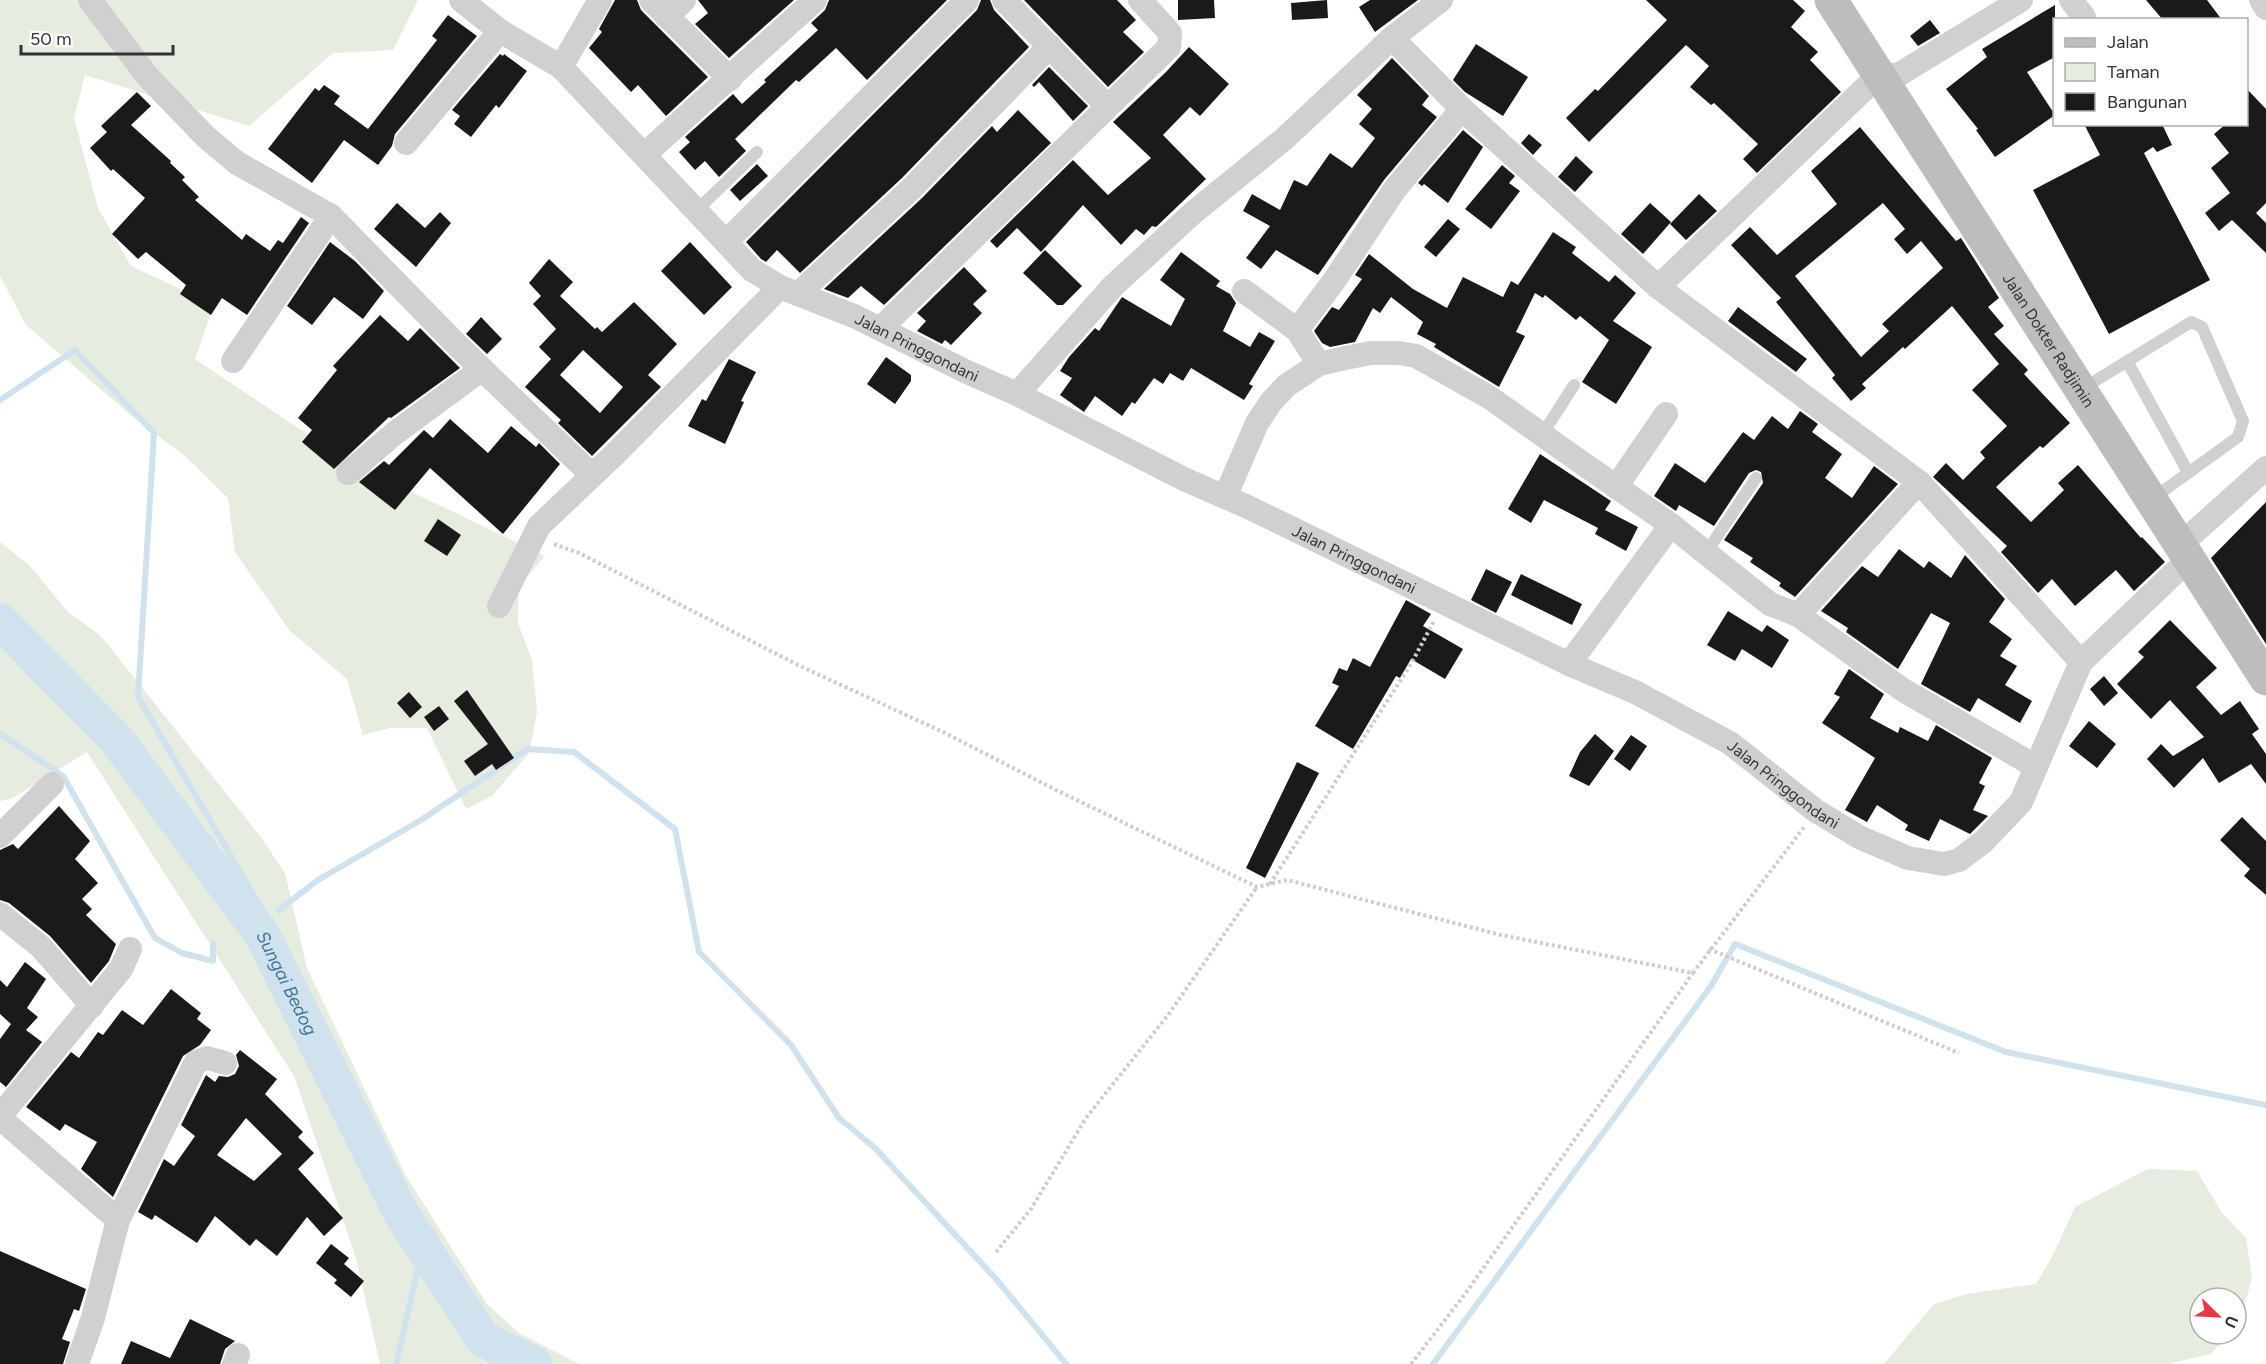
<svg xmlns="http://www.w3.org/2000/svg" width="2266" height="1364" viewBox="0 0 2266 1364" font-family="Figtree,sans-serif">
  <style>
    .green { fill: #e6ecdf }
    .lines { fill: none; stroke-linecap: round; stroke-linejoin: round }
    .stream { stroke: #cfe2ee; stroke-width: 6 }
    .river { stroke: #cfe2ee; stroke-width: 36 }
    .building { fill: #1a1a1a; fill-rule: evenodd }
    .path { stroke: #cdcdcd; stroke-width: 4; stroke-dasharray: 3 3; stroke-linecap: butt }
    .lane { stroke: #d0d0d0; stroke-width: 12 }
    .street { stroke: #d0d0d0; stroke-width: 24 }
    .secondary { stroke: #bdbdbd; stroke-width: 33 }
    .labels { text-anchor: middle; stroke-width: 6; stroke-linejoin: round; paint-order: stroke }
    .street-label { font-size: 16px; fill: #333; stroke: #fff }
    .water-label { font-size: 18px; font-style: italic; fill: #3f7597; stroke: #fff }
  </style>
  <rect width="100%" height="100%" fill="#fff"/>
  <path class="green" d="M0 0H418L393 50 333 53 249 126 85 75 74 118 98 208 131 266 214 305 195 359 301 430 416 494 545 556 519 586 518 623 532 660 537 712 529 753 492 796 466 809 427 728H390L363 735 347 679 290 631 235 552 228 498 186 457 133 417 26 325 0 276Z
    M0 542 30 566 67 611 101 636 260 836 285 873 307 968 406 1176 487 1304 519 1333 579 1364H380L356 1258 294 1076 87 752 11 799 0 801Z
    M2148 1169 2197 1171 2222 1213 2246 1238 2252 1278 2240 1321 2236 1325V1298H2200V1334H2228L2211 1354 2167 1364H1884L1934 1304 1967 1294 2036 1284 2053 1255 2075 1207Z"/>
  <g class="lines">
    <path class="stream" d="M0 400 75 350 154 433 138 697 260 906
      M0 734 63 776 155 938 182 953 213 961V943
      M279 910 318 880 421 820 527 749 574 752 675 829 699 952 791 1045 839 1118 875 1148 997 1280 1066 1364
      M396 1364 423 1247
      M1433 1364 1711 986 1735 944 2006 1052 2266 1105"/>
    <path class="river" id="s1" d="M0 621 116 739 263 936 401 1213 483 1339 534 1364"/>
  </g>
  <path class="building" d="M615 0H637L641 10 708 77 666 116 638 85 631 92 589 48 602 32 599 29Z
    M698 0H794L729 58 695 24 708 13Z
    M829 0H947L867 80 836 48 799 82 796 80 735 139 746 151 719 177 705 161 695 170 679 152 690 142 685 137 733 94 742 104 766 82 764 80 818 30 811 23 825 10Z
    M981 0H990L994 10 1029 47 902 178 800 273 777 250 766 262 761 259 746 242 977 10Z
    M1024 0H1117L1136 20 1123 32 1144 52 1108 87Z
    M1178 0H1214L1215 18 1178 20Z
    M1327 0 1328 18 1292 20 1291 3Z
    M1370 0H1418L1375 32 1359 7Z
    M1646 0H1793L1805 11 1791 27 1818 52 1810 60 1841 92 1757 173 1743 159 1758 144 1714 103 1711 105 1690 87 1709 66 1686 45 1589 142 1566 118 1595 89 1598 91 1667 20Z
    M2146 0H2207L2222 20H2163Z
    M2055 5V57L2027 72 2055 115 1995 157 1976 130 1978 129 1946 89 1987 57 1982 49Z
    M448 15 477 36 395 134 392 146 378 165 344 140 312 183 268 149 315 88 319 91 324 85 340 96 334 104 368 129 437 40 432 36Z
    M1930 20 1940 33 1918 46 1910 36Z
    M1476 44 1528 77 1503 116 1465 92 1453 80Z
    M1189 47 1229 84 1200 116 1190 107 1163 135 1206 179 1156 227 1152 226 1144 235 1136 229 1121 245 1083 205 1041 252 1017 228 997 248 990 241 1073 160 1108 195 1151 158 1113 122 1166 72Z
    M500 54 503 56 504 54 527 71 499 108 496 105 471 137 454 124 460 116 452 110Z
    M1392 58 1429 96 1422 105 1437 117 1384 180 1318 275 1276 250 1261 269 1246 258 1270 226 1243 211 1252 194 1280 210 1294 180 1307 186 1330 153 1352 168 1375 138 1359 124 1372 109 1357 95Z
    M1049 67 1088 106 1073 121 1039 82 1034 87 1032 85Z
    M2247 89 2266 109V203L2256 213 2266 223V253L2232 220 2219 231 2205 213 2230 193 2211 168 2229 153 2214 134 2226 124H2247Z
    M137 92 151 106 131 125 171 161 170 163 185 177 182 180 199 197 195 200 242 240 246 234 270 251 278 240 283 243 301 217 309 223 247 315 222 298 211 315 180 294 186 285 146 252 138 259 112 234 145 198 113 169 111 171 90 148 107 132 101 126Z
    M1018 110 1051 143 884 305 861 286 848 298 824 289 922 198 992 126 997 132Z
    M2084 124H2162L2172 145 2157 152 2153 147 2144 153 2210 280 2109 334 2033 190 2100 155Z
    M1860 127 1956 241 1961 238 1999 298 1988 307 2004 326 1994 334 2028 370 2024 374 2070 423 2043 448 2040 446 1996 487 2031 522 2064 490 2058 483 2078 465 2141 538 2142 537 2165 562 2134 591 2116 570 2075 606 2052 579 2038 593 2001 552 2007 546 1933 477 1946 463 1963 480 1985 458 1980 452 2007 426 1972 390 1999 364 1952 306 1905 349 1903 347 1862 384 1866 388 1851 401 1832 378 1835 375 1776 302 1781 298 1731 245 1750 227 1777 255 1837 204 1811 171ZM1883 203 1905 229 1894 239 1907 254 1921 241 1943 268 1882 324 1889 331 1861 357 1795 276Z
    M1463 130 1483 147 1448 203 1424 184 1422 186 1418 183Z
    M1529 134 1542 145 1533 155 1521 143Z
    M1576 156 1593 172 1575 192 1558 177Z
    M757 164 768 176 740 201 730 190Z
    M1502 165 1515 176 1509 183 1520 191 1491 229 1465 209Z
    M1699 194 1717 211 1686 240 1670 224Z
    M397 203 425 228 440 212 451 223 416 267 374 229Z
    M1650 203 1671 222 1643 254 1621 234Z
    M1448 219 1460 229 1436 257 1424 247Z
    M1553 232 1576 247 1572 253 1609 282 1615 275 1636 293 1613 321 1652 347 1616 404 1582 382 1609 340 1580 316 1576 320 1545 295 1543 298 1535 293 1516 332 1525 336 1499 387 1434 347 1436 344 1417 334 1423 322 1391 297 1380 313 1373 308 1355 342 1330 347 1322 343 1314 331 1332 307 1339 310 1362 279 1355 275 1369 254 1413 289 1447 308 1463 277 1503 297 1511 281 1518 285Z
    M330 242 355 261 384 291 363 319 334 297 312 325 287 306Z
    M690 242 732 287 704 315 661 271Z
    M1045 250 1082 286 1063 305H1057L1023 273Z
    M1181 252 1220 281 1216 286 1230 294 1236 303 1223 331 1250 347 1259 332 1275 341 1249 384 1253 386 1244 400 1191 368 1183 381 1170 373 1163 384 1154 378 1135 404 1132 402 1122 416 1095 396 1084 412 1060 395 1072 378 1060 371 1069 357 1095 328 1099 331 1122 297 1171 326 1185 299 1160 280Z
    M549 259 573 282 560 296 595 329 597 327 602 332 634 302 677 344 648 375 661 387 592 456 558 423 561 420 525 387 551 359 539 347 556 329 533 304 541 296 529 283ZM583 350 623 387 600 413 560 375Z
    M964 267 987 291 973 304 982 313 951 345 945 340 942 344 917 331 926 321 917 313Z
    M1738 307 1807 359 1796 372 1728 321Z
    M380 315 408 341 420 328 460 368 391 418 389 417 334 469 302 442 312 430 298 418 337 370 333 366Z
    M481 317 502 339 487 354 466 334Z
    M886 357 911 375V381L895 404 867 384Z
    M729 359 756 372 741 401 744 402 725 444 688 426 702 399 706 401Z
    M1800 411 1818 424 1812 432 1842 454 1825 478 1852 498 1874 466 1898 484 1795 597 1779 586 1781 583 1750 562 1753 558 1724 540 1763 483 1761 472 1756 470 1749 473 1714 526 1679 505 1676 511 1654 496 1675 463 1705 483 1743 432 1754 440 1772 416 1788 429Z
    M450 419 488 453 511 426 536 447 539 443 560 464 503 534 430 468 395 510 359 482 384 461 389 465 424 430 433 438Z
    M1540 454 1611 501 1605 510 1638 527 1626 551 1595 534 1598 528 1544 500 1531 523 1508 509Z
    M2266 502V644L2211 558Z
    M438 519 461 535 447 556 424 541Z
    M1899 549 1924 568 1929 561 1951 578 1965 555 2005 599 1989 622 2012 639 2000 656 2017 666 2005 685 2032 701 2020 723 1978 698 1970 712 1921 684 1950 623 1931 613 1898 669 1846 632 1848 628 1821 611 1862 566 1878 577Z
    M1486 569 1512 582 1496 613 1471 600Z
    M1521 574 1582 604 1572 625 1511 595Z
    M1406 600 1431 614 1423 626 1463 649 1445 679 1411 659 1400 678 1396 676 1353 749 1315 726 1339 686 1332 683 1339 668 1347 671 1353 658 1370 667Z
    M1728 611 1762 632 1767 625 1789 640 1772 668 1742 649 1735 661 1707 645Z
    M2170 620 2217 668 2196 687 2221 715 2240 701 2259 729 2252 734 2266 754V784L2251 764 2219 783 2203 758 2174 788 2147 759 2161 744 2173 756 2204 737 2170 700 2151 719 2117 684 2144 657 2138 652Z
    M1849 669 1884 694 1870 718 1898 733 1900 727 1928 741 1936 725 1992 758 1979 783 1985 786 1973 810 1988 816 1970 834 1940 819 1929 841 1905 830 1908 825 1877 805 1867 822 1845 810 1875 758 1822 723 1840 697 1834 694Z
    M2104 676 2118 693 2104 706 2090 689Z
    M467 690 514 758 496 770 492 764 475 776 464 761 488 744 454 701Z
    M409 692 422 707 410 718 397 703Z
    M439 706 449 719 434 731 424 717Z
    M2089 721 2116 744 2097 768 2069 746Z
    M1595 734 1614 751 1589 786 1569 776 1580 752Z
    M1631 735 1647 746 1630 771 1614 759Z
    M1297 762 1319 773 1265 878 1246 868Z
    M59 806 90 841 75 859 98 883 82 899 92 909 86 915 116 944 109 961 91 983 50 936 9 903 0 900V850L13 844 18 849Z
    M2242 817 2266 841V895L2244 876 2250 869 2220 840Z
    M25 962 46 979 27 1008 38 1017 26 1030 42 1042 6 1087 0 1082V1039L11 1024 0 1014V980L7 987Z
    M171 989 201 1013 197 1019 211 1030 200 1045 183 1056 113 1197 81 1169 97 1142 65 1124 60 1131 26 1107 71 1052 79 1058 98 1032 103 1035 122 1010 143 1025Z
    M240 1050 277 1079 265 1094 303 1132 298 1137 314 1153 298 1169 343 1218 324 1236 307 1217 277 1256 256 1239 250 1246 215 1216 197 1243 155 1215 152 1220 138 1212 164 1159 174 1166 195 1136 181 1125 206 1075 215 1082 219 1076 228 1077 235 1074 239 1066 236 1055ZM246 1118 282 1154 254 1181 217 1155Z
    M331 1244 349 1258 344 1264 364 1281 351 1297 334 1283 337 1280 316 1263Z
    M0 1251 86 1289 79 1311 74 1309 62 1339 70 1342 63 1364H0Z
    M190 1319 235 1341 225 1349 220 1364H121L131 1341 170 1358Z"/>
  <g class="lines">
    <path class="path" d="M554 544 579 553 800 666 945 733 1056 790 1257 887 1287 880 1501 935 1693 973 1805 826
      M1270 884 1411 664 1434 621
      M1709 949 1959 1053
      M996 1252 1031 1209 1086 1118 1168 1015 1257 887
      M1411 1364 1465 1294 1693 973"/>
    <path class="lane" d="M697 210 757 152
      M2127 361 2188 472
      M2082 389 2191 322 2202 327 2243 421 2238 437 2152 499
      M1542 435 1574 385
      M1706 553 1756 478"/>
    <g class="street">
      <path d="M90 0 148 77 206 137 237 163 331 216 457 345 592 475"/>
      <path id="s2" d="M461 0 500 31 561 67 752 270 780 287 854 316 967 372 1017 394 1186 480 1248 507 1569 664 1635 692 1730 743 1816 811 1861 838 1908 858 1944 864 1959 860 1983 842 2021 802 2081 662 2188 560"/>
      <path d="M651 0 730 79"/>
      <path d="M1004 0 1107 106"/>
      <path d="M2071 0 2084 17"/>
      <path d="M2261 0 2266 8"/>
      <path d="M667 17 684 0"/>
      <path d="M1392 38 1462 109 1658 287 1919 482 2081 662"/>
      <path d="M561 67 600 0"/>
      <path d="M406 143 500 31"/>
      <path d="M645 154 815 0"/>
      <path d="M727 241 967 0"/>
      <path d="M1658 287 1880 74 1898 75 2021 0"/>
      <path d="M1244 291 1297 330 1319 364"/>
      <path d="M798 294 912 188 1050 46"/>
      <path d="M880 329 1169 47 1170 33 1140 0"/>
      <path d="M1297 330 1334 281 1395 189 1462 109"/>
      <path d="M233 361 331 216"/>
      <path d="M1017 394 1113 286 1194 212 1284 139 1392 38 1441 0"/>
      <path d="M348 473 395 433 482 369"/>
      <path d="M1616 487 1666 414"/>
      <path d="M1225 497 1257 423 1271 402 1287 385 1319 364 1345 358 1371 353H1399L1416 356 1489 397 1565 451 1671 525 1770 604 1798 615 1919 482"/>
      <path d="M2180 545 2266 468"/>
      <path d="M499 606 539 526 615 454 780 287"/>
      <path d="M1798 615 1903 690 2035 766"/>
      <path d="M1569 664 1671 525"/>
      <path d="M0 836 52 784"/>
      <path d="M0 914 41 947 92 1006"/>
      <path d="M0 1116 121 969 130 949"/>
      <path d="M0 1118 118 1220 93 1318 77 1364"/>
      <path d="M118 1220 196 1062 207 1058 225 1063"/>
      <path d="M234 1364 238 1355"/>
    </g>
    <path class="secondary" id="s3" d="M1831 0 2266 679"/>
  </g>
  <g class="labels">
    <g class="street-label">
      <text dy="6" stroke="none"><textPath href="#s3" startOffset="404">Jalan Dokter Radjimin</textPath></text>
      <text dy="6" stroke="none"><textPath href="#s2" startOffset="582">Jalan Pringgondani</textPath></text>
      <text dy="6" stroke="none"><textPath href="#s2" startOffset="1068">Jalan Pringgondani</textPath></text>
      <text dy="6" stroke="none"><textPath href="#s2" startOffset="1554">Jalan Pringgondani</textPath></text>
    </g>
    <g class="water-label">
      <text dy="6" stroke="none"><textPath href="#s1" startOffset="464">Sungai Bedog</textPath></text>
    </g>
  </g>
  <rect x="2053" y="18" width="195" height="108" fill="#ffffff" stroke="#adadad" stroke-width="1.5"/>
  <rect x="2065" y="38" width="30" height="9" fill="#bdbdbd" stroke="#adadad" stroke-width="1.5"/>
  <text x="2107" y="48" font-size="18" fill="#333333">Jalan</text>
  <rect x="2065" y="63" width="30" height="18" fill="#e6ecdf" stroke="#adadad" stroke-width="1.5"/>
  <text x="2107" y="78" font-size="18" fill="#333333">Taman</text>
  <rect x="2065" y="93" width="30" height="18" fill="#1a1a1a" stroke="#adadad" stroke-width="1.5"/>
  <text x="2107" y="108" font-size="18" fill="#333333">Bangunan</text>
  <g transform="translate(2218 1316) rotate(114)"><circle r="28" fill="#ffffff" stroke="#adadad" stroke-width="1.5"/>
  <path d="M0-4.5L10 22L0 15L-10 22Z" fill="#e63946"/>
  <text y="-9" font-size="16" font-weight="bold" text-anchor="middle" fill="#333333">U</text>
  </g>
  <path d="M21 45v9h152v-9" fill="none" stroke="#333333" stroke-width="3"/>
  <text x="30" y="45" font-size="18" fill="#333333" stroke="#ffffff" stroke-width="4.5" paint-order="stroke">50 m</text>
</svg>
